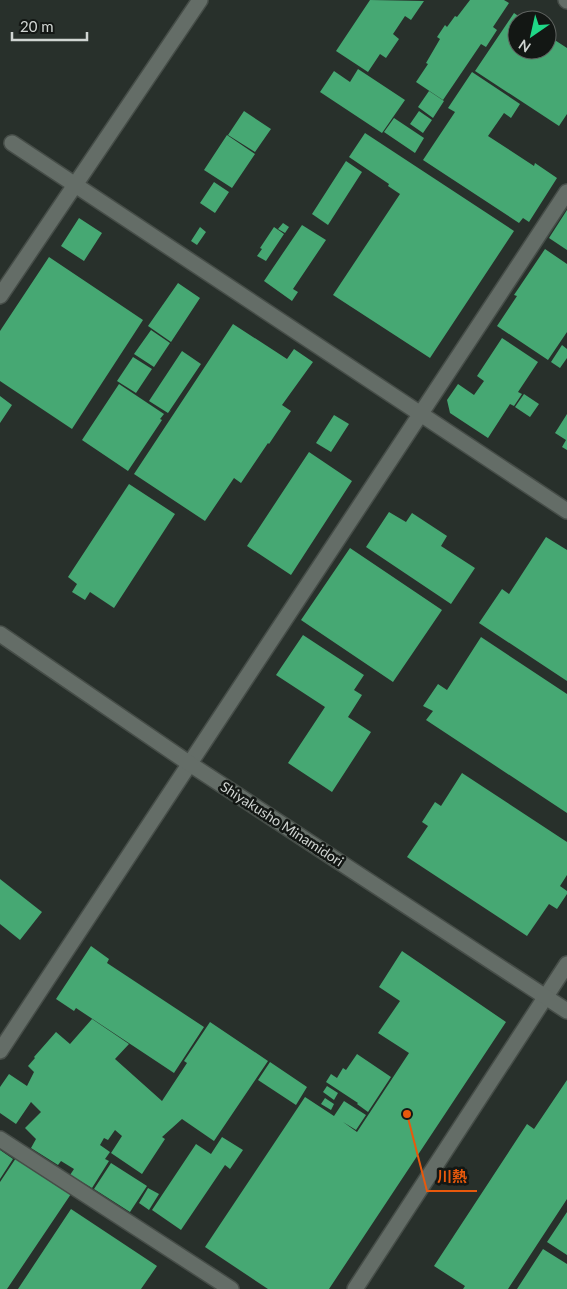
<svg xmlns="http://www.w3.org/2000/svg" width="567" height="1289" viewBox="0 0 567 1289" font-family="Lato,'Noto Sans JP',sans-serif">
  <style>
    .building { fill: #46a873 }
    .lines { fill: none; stroke-linecap: round; stroke-linejoin: round }
    .street-casing { stroke: #464d48; stroke-width: 18 }
    .secondary-casing { stroke: #464d48; stroke-width: 18 }
    .street { stroke: #646d67; stroke-width: 15 }
    .secondary { stroke: #646d67; stroke-width: 15 }
    .labels { text-anchor: middle; stroke-width: 5; stroke-linejoin: round; paint-order: stroke }
    .street-label { font-size: 14px; fill: #d0d5d2; stroke: #131714 }
    .leader { fill: none; stroke: #e8590c; stroke-width: 2 }
    .callout-dot { fill: #e8590c; stroke: #131714; stroke-width: 2 }
    .callout-label { font-size: 15px; text-anchor: middle; font-weight: bold; fill: #e8590c; stroke: #131714; stroke-width: 5; stroke-linejoin: round; paint-order: stroke }
  </style>
  <rect width="100%" height="100%" fill="#28302b"/>
  <path class="building" d="M370 0 424 1 411 20 405 16 393 34 399 39 386 58 380 54 368 72 336 51Z
    M470 0H504L509 3 493 27 497 30 486 47 481 44 443 100 416 82 428 64 426 63 440 39 437 37 445 25 447 27 455 16 457 17Z
    M514 13 524 20H517V50H547V35L567 48V114L559 126 475 71Z
    M358 69 405 100 382 133 320 92 334 71 350 82Z
    M472 72 520 104 511 118 504 113 488 136 534 166 535 163 557 178 529 222 523 218 519 223 423 160 455 112 448 108Z
    M429 91 444 101 433 118 418 107Z
    M244 111 271 129 255 152 228 135Z
    M419 111 432 120 423 133 410 124Z
    M394 118 424 138 415 153 384 132Z
    M365 133 514 231 430 358 333 295 400 194 388 186 389 184 349 157Z
    M227 135 255 154 232 188 204 170Z
    M346 161 362 172 328 225 312 214Z
    M214 182 229 192 215 213 200 203Z
    M567 210V250L549 238Z
    M79 218 102 233 84 261 61 246Z
    M283 223 289 227 285 233 278 229Z
    M302 225 326 240 293 289 298 292 292 301 264 281Z
    M200 227 206 232 197 245 191 241Z
    M274 227 284 234 266 261 257 256 262 249 260 248Z
    M545 249 567 264V332L548 360 497 326 517 296 514 295Z
    M49 257 143 320 72 429 0 381V331Z
    M178 283 200 298 171 342 148 326Z
    M233 324 287 359 294 349 313 362 282 405 291 411 269 444 268 443 241 483 234 478 205 521 134 474Z
    M151 330 170 343 154 367 134 354Z
    M502 338 538 362 518 392 522 394 514 406 510 404 488 438 450 413 447 400 458 384 474 395 484 381 477 376Z
    M562 345 567 349V358L560 368 551 362Z
    M182 351 201 364 168 413 149 401Z
    M133 357 152 369 136 393 117 381Z
    M119 384 164 414 160 419 162 420 128 471 82 440Z
    M524 394 539 404 530 417 515 407Z
    M0 396 12 405 0 423Z
    M567 414V450L562 447 566 440 555 433Z
    M334 415 349 424 331 452 316 443Z
    M309 452 352 481 291 575 247 546Z
    M129 484 175 514 114 608 90 592 85 600 72 592 77 584 68 577Z
    M389 512 406 522 412 513 447 536 441 546 475 568 451 604 366 547Z
    M546 537 567 550V681L479 623 502 589 509 594Z
    M350 548 442 610 393 682 301 620Z
    M303 635 364 675 354 690 362 695 348 717 371 732 332 792 288 763 325 707 276 675Z
    M481 637 567 694V813L426 720 433 711 423 706 438 684 447 690Z
    M462 773 567 842V875L560 886 567 891V894L557 909 549 904 527 936 407 857 428 826 422 822 435 802 441 806Z
    M0 879 42 912 20 940 0 924Z
    M91 946 109 959 107 963 204 1027 174 1073 76 1008 74 1011 56 999Z
    M402 951 506 1022 329 1289H268L205 1247 305 1097 334 1116 344 1101 366 1115 356 1130 343 1122 357 1132 409 1053 378 1033 400 1001 379 987Z
    M92 1019 129 1044 115 1059 162 1101 187 1063 184 1061 210 1022 268 1061 214 1141 182 1119 162 1137 165 1139 142 1174 111 1153 122 1136 115 1130 108 1140 104 1138 100 1145 110 1152 105 1159 109 1161 92 1188 70 1175 74 1169 61 1161 58 1165 31 1148 36 1139 25 1128 41 1112 31 1102 16 1124 0 1113V1087L9 1074 27 1086 34 1072 28 1066 35 1058 34 1057 56 1032 70 1044Z
    M357 1054 391 1077 368 1112 357 1104 358 1103 326 1082 331 1074 337 1078 343 1068 346 1070Z
    M270 1062 307 1087 296 1105 258 1080Z
    M567 1080V1199L508 1289H463L465 1286 434 1266 527 1124 534 1129Z
    M327 1086 338 1093 334 1100 323 1092Z
    M325 1098 334 1104 331 1110 321 1104Z
    M222 1137 243 1150 230 1169 225 1165 181 1230 152 1210 196 1144 211 1154Z
    M0 1150 13 1159 0 1179Z
    M16 1158 71 1194 7 1289H0V1182Z
    M111 1163 147 1186 130 1212 94 1189Z
    M148 1188 159 1194 149 1210 139 1203Z
    M71 1209 157 1266 141 1289H18Z
    M567 1212V1255L547 1242Z
    M543 1249 567 1264V1289H517Z"/>
  <g class="lines">
    <defs>
      <path id="street" d="M566 0 567 1
        M12 143 567 511
        M0 296 200 0
        M0 1051 567 192
        M0 1139 231 1289
        M355 1289 567 964"/>
      <path id="secondary" d="M0 634 190 764 567 1011"/>
    </defs>
    <use href="#street" class="street-casing"/>
    <use href="#secondary" class="secondary-casing"/>
    <use href="#street" class="street"/>
    <use href="#secondary" class="secondary"/>
  </g>
  <g class="labels">
    <g class="street-label">
      <text transform="translate(282 824) rotate(33)" y="5">Shiyakusho Minamidori</text>
    </g>
  </g>
  <path class="leader" d="M407 1114L427 1191H477"/>
  <circle class="callout-dot" cx="407" cy="1114" r="5"/>
  <g class="callout-label">
    <text x="452" y="1182">川熱</text>
  </g>
  <g transform="translate(532 35) rotate(214)"><circle r="24" fill="#131714" stroke="#5f6360"/>
  <path d="M0-4L9 19L0 12L-9 19Z" fill="#1fd887"/>
  <text y="-8" font-size="14" font-weight="bold" text-anchor="middle" fill="#d0d5d2">N</text>
  </g>
  <path d="M12 32v8h75v-8" fill="none" stroke="#d0d5d2" stroke-width="2.5"/>
  <text x="20" y="32" font-size="15" fill="#d0d5d2" stroke="#131714" stroke-width="4" paint-order="stroke">20 m</text>
</svg>
